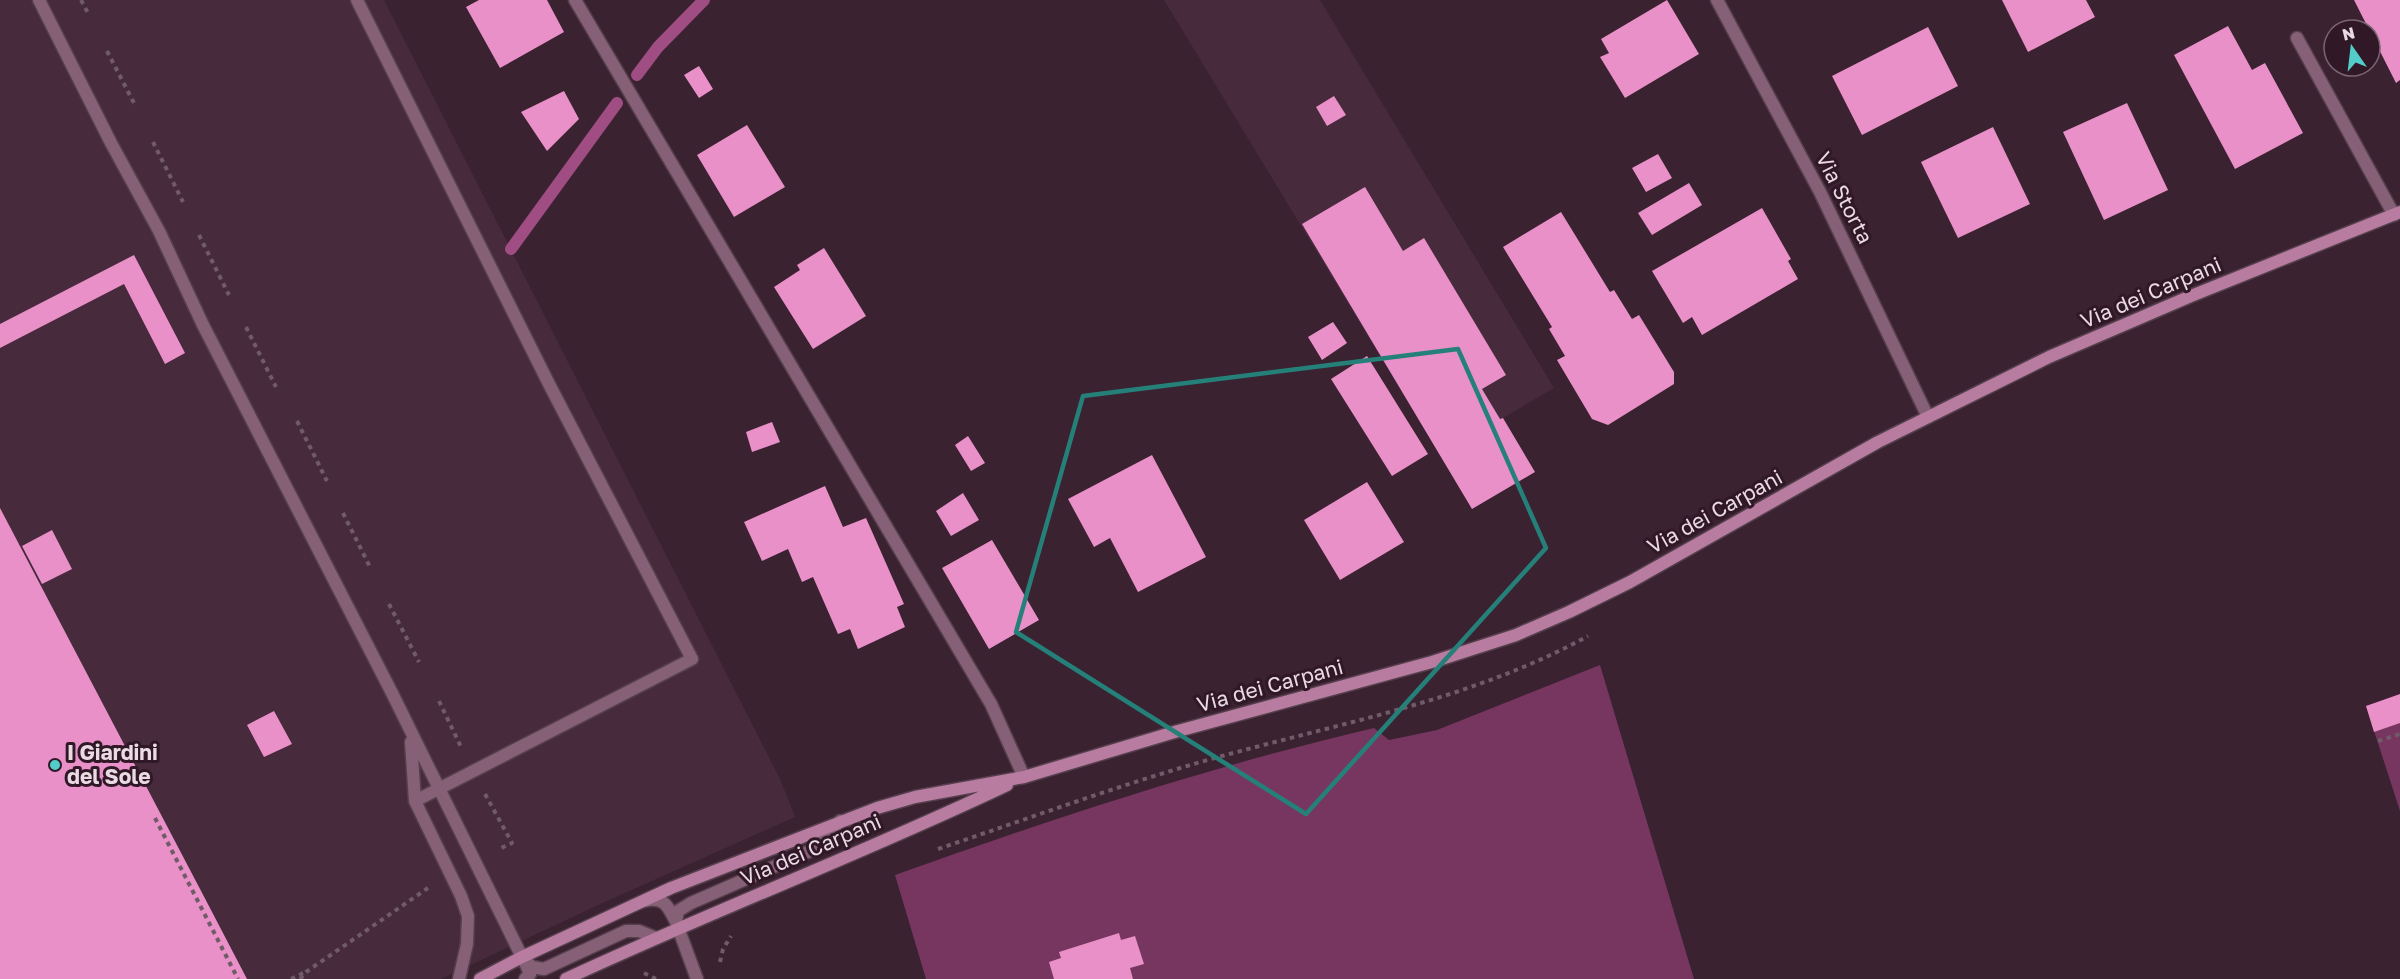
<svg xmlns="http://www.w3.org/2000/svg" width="2400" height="979" viewBox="0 0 2400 979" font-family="'Golos Text',sans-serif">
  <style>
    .built { fill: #472a3c }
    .green { fill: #763660 }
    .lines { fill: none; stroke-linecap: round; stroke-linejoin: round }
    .stream { stroke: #a04d83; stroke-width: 12 }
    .building { fill: #e990c8 }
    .lane-casing { stroke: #563f4d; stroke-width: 15 }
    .street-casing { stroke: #563f4d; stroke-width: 15 }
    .secondary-casing { stroke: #563f4d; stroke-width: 15 }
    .path { stroke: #705b68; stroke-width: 4; stroke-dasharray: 4.5 4.5; stroke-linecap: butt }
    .lane { stroke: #856076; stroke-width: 12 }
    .street { stroke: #856076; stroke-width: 12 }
    .secondary { stroke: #b77ca0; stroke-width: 12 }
    .marked { fill: none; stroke: #25807a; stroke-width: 4.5; stroke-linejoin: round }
    .poi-dot { fill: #53cdca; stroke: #301827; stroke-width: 2 }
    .labels { text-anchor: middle; stroke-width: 6; stroke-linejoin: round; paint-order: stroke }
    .street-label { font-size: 21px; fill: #eadae3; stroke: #301827 }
    .poi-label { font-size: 21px; font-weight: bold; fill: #eadae3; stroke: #301827; text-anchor: start }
  </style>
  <rect width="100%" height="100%" fill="#3a2231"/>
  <path class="built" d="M0 0H384L781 781 795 817 596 906 441 979H0Z
    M1164 0H1320L1554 388 1440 455Z"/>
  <path class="green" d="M1600 665 1694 979H926L895 875C1052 819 1211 766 1374 728L1389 740 1437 730Z
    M2400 695V811L2366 706Z"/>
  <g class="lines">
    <path class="stream" d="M637 75 658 47 704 0
      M511 249 617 103"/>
  </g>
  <path class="building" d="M479 0H547L564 32 500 68 466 7Z
    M1667 0 1699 54 1625 98 1600 57 1609 53 1601 39Z
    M2002 0H2086L2095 17 2028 52Z
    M2354 0H2400V80L2396 83Z
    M2228 26 2252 70 2265 63 2303 133 2235 169 2174 55Z
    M1928 27 1958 86 1862 135 1832 76Z
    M699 66 713 89 699 98 684 75Z
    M564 91 579 119 547 151 521 112Z
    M1334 96 1346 115 1327 126 1316 107Z
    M2127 103 2168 190 2104 220 2063 132Z
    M747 125 785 187 734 217 697 155Z
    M1993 127 2030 204 1958 238 1921 162Z
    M1658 154 1672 178 1646 192 1632 168Z
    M1689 183 1702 205 1652 235 1638 213Z
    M1365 187 1403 251 1424 238 1506 375 1482 389 1500 419 1503 418 1535 472 1472 509 1302 224Z
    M1762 208 1791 259 1788 261 1798 279 1702 335 1692 317 1683 323 1652 271Z
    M1561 212 1610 292 1614 290 1632 319 1639 315 1674 372V384L1608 425 1592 419 1557 360 1565 356 1549 329 1552 327 1503 247Z
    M824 248 866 316 813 349 774 287 800 270 797 265Z
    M134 255 185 353 165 364 124 284 0 348V324Z
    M1333 322 1347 343 1322 360 1308 337Z
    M1367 356 1428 454 1392 476 1331 379Z
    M772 422 780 442 752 452 746 432Z
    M968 436 985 463 971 471 955 445Z
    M1152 455 1206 557 1138 592 1110 538 1094 547 1068 499Z
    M1367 482 1404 542 1340 580 1304 520Z
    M825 486 843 527 866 518 904 604 897 607 905 627 858 649 850 629 838 634 813 577 802 582 788 549 762 561 744 522Z
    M963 493 979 520 951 536 936 511Z
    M0 508 199 887 247 979H0Z
    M52 530 72 569 42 584 22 546Z
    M992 540 1039 620 989 649 942 568Z
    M2400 694V723L2374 732 2366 706Z
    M274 711 292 744 264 757 247 725Z
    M1119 933 1121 940 1135 936 1144 964 1130 968 1133 979H1054L1049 962 1061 958 1059 952Z"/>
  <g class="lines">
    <defs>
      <path id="lane" d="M39 0 111 143 159 231 203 325 393 695 522 957
        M357 0 549 384 692 659 415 801
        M575 0 991 704 1024 777
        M2297 38 2394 215
        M411 742 415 801 461 896 468 916 467 944 459 979"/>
      <path id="street" d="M1717 0 1820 192 1928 417
        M644 901C666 896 668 907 677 924
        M522 957 532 967 544 969 626 931H639L656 938
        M524 960 530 974 525 979
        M697 979 676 922 678 911 691 903 810 851 824 840 840 821"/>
      <path id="secondary" d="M480 979 522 957 671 888 877 808 915 797 1024 777 1178 731 1432 662 1516 635 1569 612 1630 582 1878 442 2049 357 2191 296 2400 212
        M566 979C712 911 862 854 1007 785"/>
    </defs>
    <use href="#lane" class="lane-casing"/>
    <use href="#street" class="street-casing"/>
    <use href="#secondary" class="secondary-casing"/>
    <path class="path" d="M81 0 89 15
      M107 51 136 107
      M153 142 183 202
      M199 235 229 295
      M246 327 276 387
      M297 421 327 481
      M343 513 371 569
      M389 604 419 662
      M439 701 462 749
      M2378 741 2400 734
      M485 794 512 843 499 849
      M155 818 238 979
      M938 849C1021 821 1103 791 1187 766 1322 726 1464 704 1588 636
      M720 962 723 949 731 936
      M644 973 656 979
      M291 979 303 973
      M300 979 306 972 428 888"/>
    <use href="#lane" class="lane"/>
    <use href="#street" class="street"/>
    <use href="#secondary" class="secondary"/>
  </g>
  <path class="marked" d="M1458 349 1546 548 1306 814 1016 632 1083 396Z"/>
  <circle class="poi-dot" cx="55" cy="765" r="6"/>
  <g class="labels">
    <g class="street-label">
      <text transform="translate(1844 198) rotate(63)" y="7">Via Storta</text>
      <text transform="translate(2151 293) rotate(-23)" y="7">Via dei Carpani</text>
      <text transform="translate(1715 512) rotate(-29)" y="7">Via dei Carpani</text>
      <text transform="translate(1270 686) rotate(-15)" y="7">Via dei Carpani</text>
      <text transform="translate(811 850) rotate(-23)" y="7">Via dei Carpani</text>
    </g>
    <g class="poi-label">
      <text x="67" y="760">I Giardini<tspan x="67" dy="24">del Sole</tspan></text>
    </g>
  </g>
  <g transform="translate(2352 48) rotate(346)"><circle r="28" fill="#301827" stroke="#7a6672" stroke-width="1.5"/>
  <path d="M0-4.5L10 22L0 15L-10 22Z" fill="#53cdca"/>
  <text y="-9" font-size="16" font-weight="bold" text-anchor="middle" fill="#eadae3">N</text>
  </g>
</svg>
